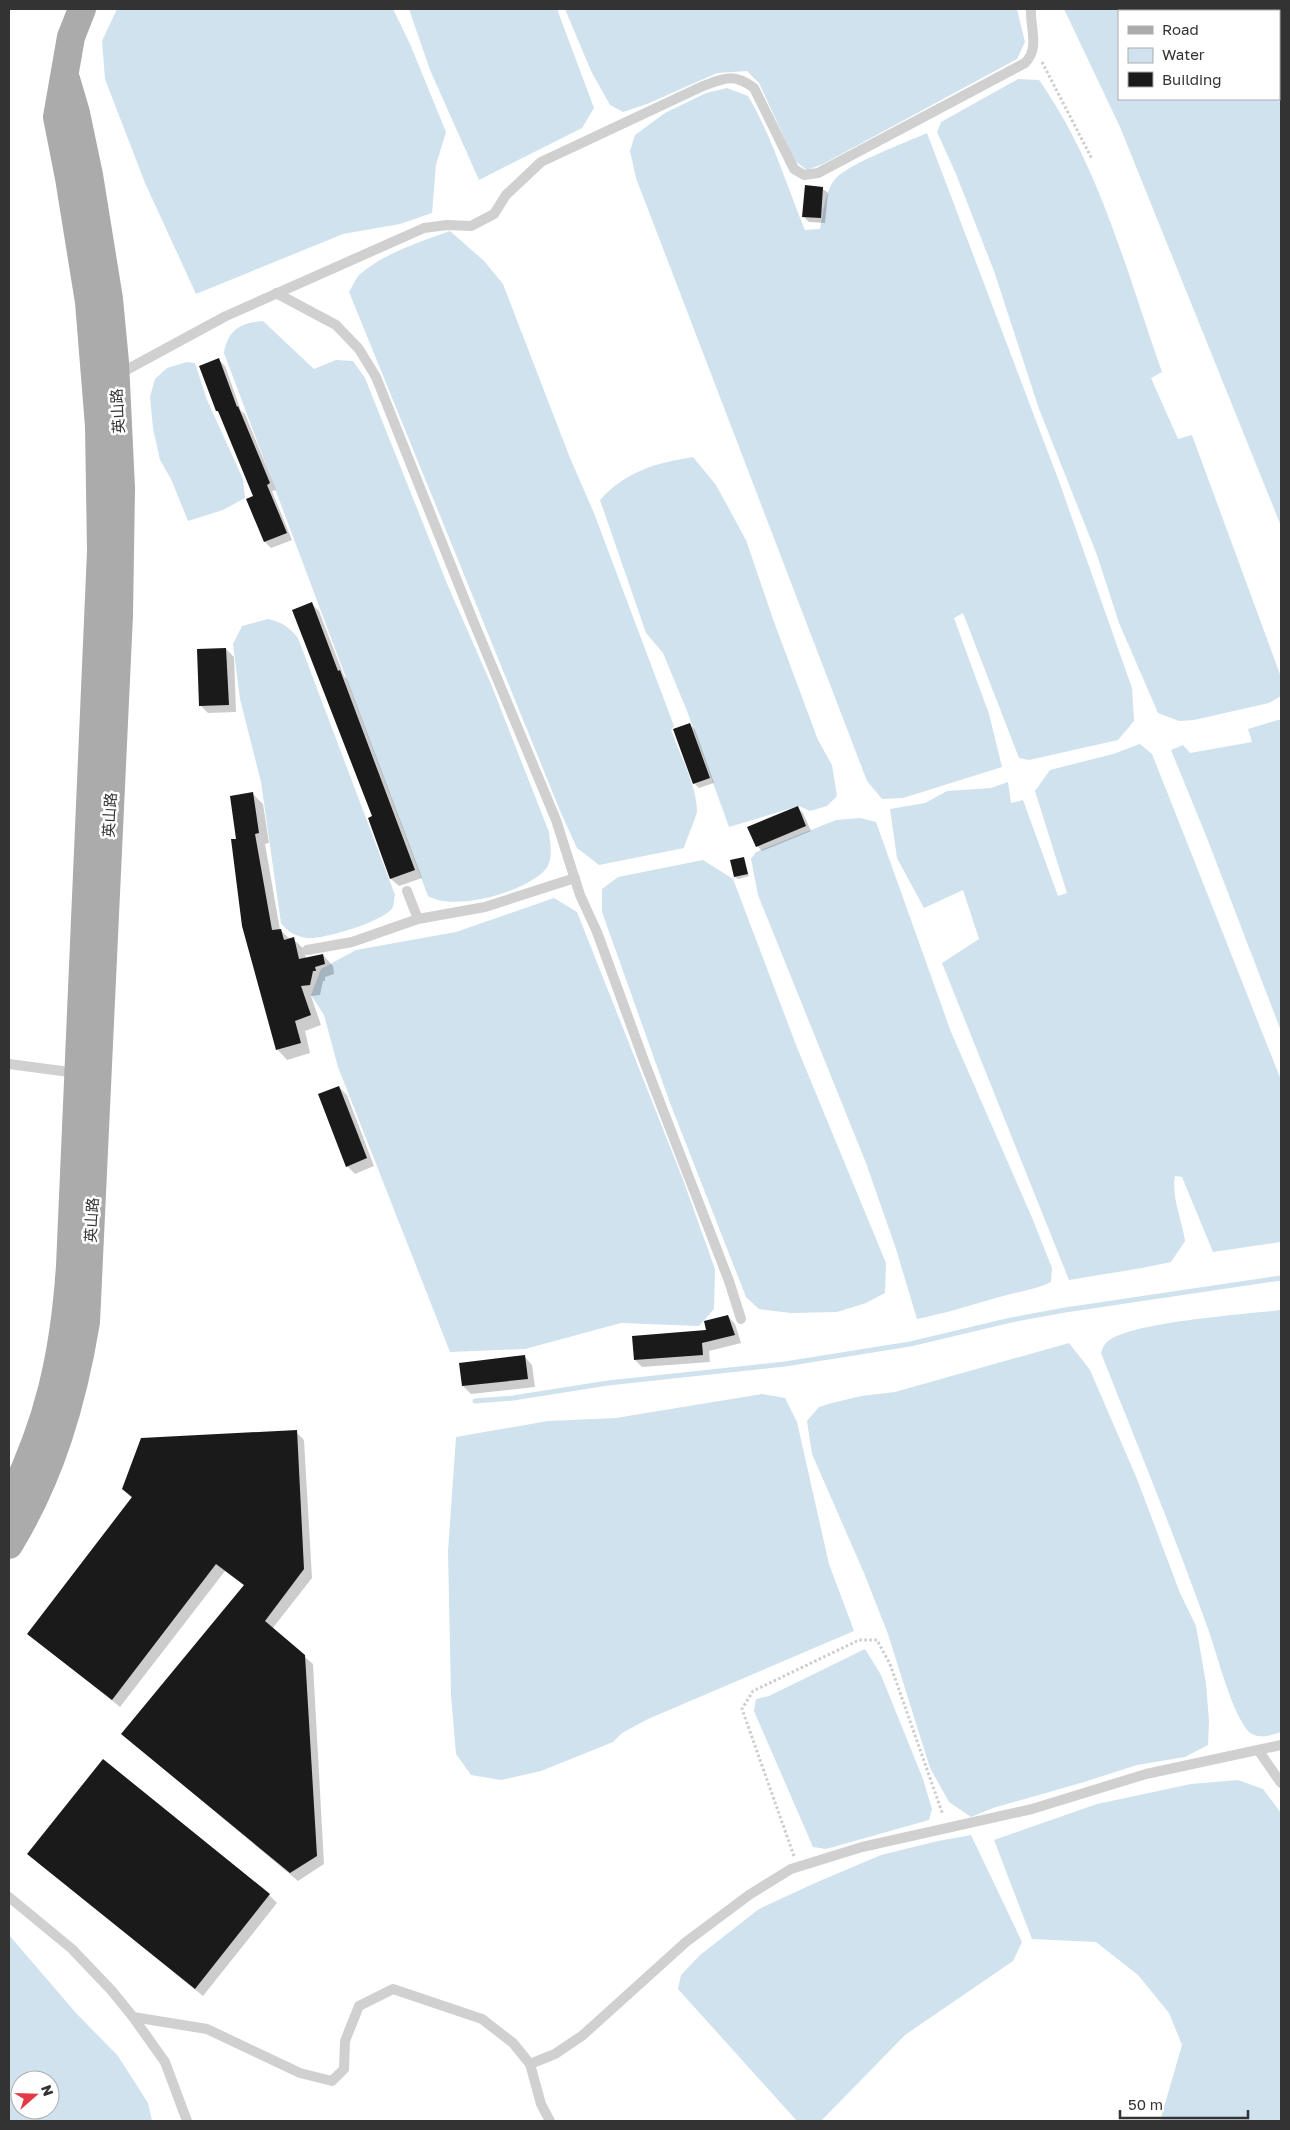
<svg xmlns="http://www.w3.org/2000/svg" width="1290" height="2130" viewBox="0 0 1290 2130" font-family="'Golos Text','Noto Sans SC',sans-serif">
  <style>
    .water { fill: #cfe2ee; fill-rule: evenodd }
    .shadow { fill: #0003 }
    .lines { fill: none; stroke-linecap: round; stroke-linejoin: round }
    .stream { stroke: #cfe2ee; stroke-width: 5 }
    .building { fill: #1a1a1a }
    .path { stroke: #cdcdcd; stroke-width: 3; stroke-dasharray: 2.5 2.5; stroke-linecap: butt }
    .service { stroke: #d0d0d0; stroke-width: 10 }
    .primary { stroke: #ababab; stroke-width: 28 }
    .labels { text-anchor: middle; stroke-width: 5; stroke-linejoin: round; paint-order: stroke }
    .street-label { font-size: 15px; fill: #333; stroke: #fff }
  </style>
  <rect width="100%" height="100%" fill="#fff"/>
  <path class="water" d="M117 9H393L410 44 446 132 436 165 432 213 400 224 343 234 196 294 145 183 105 79 102 41Z
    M409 9H557L594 108 582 128 479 180 430 70Z
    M565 9H1017L1025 42 1017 59 823 164 807 170 795 161 759 83 747 71 717 73 647 104 623 112 610 105 591 71Z
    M1064 9H1281V526L1120 127ZM1119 11H1279V99H1119Z
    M1018 79 1039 80C1100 167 1127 273 1162 372L1151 378 1178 439 1192 435 1281 677V696L1269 703 1194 720 1179 721 1158 713 1119 623 1097 555 1039 409 994 271 956 174 937 132 941 122Z
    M727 88 748 96C773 138 786 185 805 230L820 229C823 214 825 190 836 178 850 163 905 143 927 133L1060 484 1132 688 1134 721 1118 740 1029 760 1019 758 963 613 954 618 989 714 1002 767 903 798 882 799 867 781 636 178 630 151 635 135 665 113 706 93Z
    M450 231 484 261 503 284 570 458 594 513 674 726 671 730C679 753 697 786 697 811 697 816 686 840 684 848L599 865 577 848 561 813 349 292C352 287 355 280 359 275 384 253 420 242 450 231Z
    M263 321 314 369 336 360 353 361 365 378 448 586 491 684 549 832C550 844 554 860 545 870 525 892 455 912 428 896L224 353C228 330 240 323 263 321Z
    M187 362 195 363 207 400 243 479 245 498 223 510 188 521 171 479 160 460 153 428 150 397 155 379 167 368Z
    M693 457 716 485 746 540 773 619 818 740 832 765 837 796 827 806 810 811 799 806 729 827 687 711 663 653 646 633 600 500C626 471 656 463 693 457Z
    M268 619C282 622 289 627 298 638L395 895C394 898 394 904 393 907 386 921 322 940 307 938 295 936 288 932 281 923L261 782 240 699 233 644 242 626Z
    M1278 720H1281V1031L1207 838 1171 750 1183 745 1190 753 1252 742 1248 729Z
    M1140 744 1152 754 1281 1080V1242L1213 1252 1182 1177 1175 1176C1171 1196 1182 1220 1185 1241L1171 1262 1142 1268 1069 1280 942 963 979 939 963 890 924 908 897 858 890 809 925 803 947 791 991 788 1008 782 1011 803 1023 800 1058 896 1067 893 1035 791 1050 770 1113 754Z
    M860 818 876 822 951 1032 1033 1220 1052 1268 1051 1282C1036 1289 1022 1291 1007 1295 977 1303 948 1313 917 1319L896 1249 866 1163 758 895 751 859 756 852 836 820Z
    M703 860 733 879 798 1050 886 1263 885 1293 866 1303 837 1312 791 1313 759 1309 746 1297 670 1103 602 912V889L618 877Z
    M554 898 577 912 682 1177 715 1269 714 1309 699 1326 621 1323 525 1349 450 1352 338 1067 324 1015 311 995 321 969 356 950 456 932Z
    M1281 1310V1732C1271 1735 1258 1740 1249 1732 1231 1713 1217 1653 1207 1626 1174 1534 1137 1444 1101 1353 1102 1350 1104 1345 1106 1343 1125 1322 1249 1314 1281 1310Z
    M1069 1343 1090 1370 1137 1479 1180 1593 1196 1626 1206 1683 1209 1721 1208 1745 1185 1757 1137 1765 1084 1782 993 1808 971 1817 949 1802 930 1768 888 1634 864 1573 812 1454 807 1421 819 1407 832 1403 861 1396 895 1392Z
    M762 1394 785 1398 797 1422 829 1564 854 1631 648 1719 622 1733 613 1742 541 1771 501 1780 471 1775 456 1754 451 1695 448 1551 456 1437 548 1421 616 1418Z
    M865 1649 881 1675 923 1779 932 1809 929 1820 826 1849 813 1847 754 1711 756 1699 769 1696Z
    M1238 1780 1263 1789 1281 1813V2121H1160L1182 2045 1169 2013 1138 1975 1096 1942 1032 1939 994 1840 1097 1804 1191 1784Z
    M971 1835 1022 1942 1013 1961 905 2035 821 2121H797L678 1989 681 1975 700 1955 759 1909 815 1883 881 1855 938 1841Z
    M9 1935 76 2013 118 2056 148 2103 152 2121H9ZM20 2080H50V2110H20Z"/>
  <path class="shadow" d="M822 188 828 193 825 223 809 222 804 217Z
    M219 360 225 366 241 411 245 414 276 490 272 491 292 540 271 548 265 542 247 499 254 496 220 414 217 411Z
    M312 604 319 611 344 676 347 679 422 878 399 886 391 879 369 818 374 817Z
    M226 649 234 657 236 712 208 713 200 705Z
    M690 724 695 730 714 783 699 788 694 783Z
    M253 794 263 804 269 843 265 844 280 930 290 939H293L304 949 306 959 323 955 333 966 334 974 325 977V981H323L320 995 311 996 321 1025 305 1031 310 1053 287 1060 277 1049 238 840Z
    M798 808 803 813 811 831 762 851 757 846Z
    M743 858 749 876 738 879 735 877Z
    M339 1087 347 1095 374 1166 355 1174 347 1166Z
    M728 1316 735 1324 741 1343 709 1351 710 1362 642 1367 635 1360 708 1331Z
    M524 1356 532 1365 535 1387 471 1394 463 1386Z
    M296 1432 304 1440 312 1578 272 1629 313 1664 324 1864 298 1881 122 1734 245 1586 225 1571 120 1707 28 1634 132 1498 123 1489Z
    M37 1862 269 1895 277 1903 203 1996Z"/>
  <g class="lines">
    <path class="stream" d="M475 1401 513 1398 608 1383 785 1364 910 1344 1011 1320 1065 1310 1281 1278"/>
  </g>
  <path class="building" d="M805 185 823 187 821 218 802 217Z
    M219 358 237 407 238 406 270 483 267 485 287 533 264 542 246 499 253 496 218 411H216L199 366Z
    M312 602 338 671 340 670 415 870 390 879 368 818 372 816 292 610Z
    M226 648 229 705 199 706 197 649Z
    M690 723 710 778 693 784 673 729Z
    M253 792 259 833 255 834 272 930 281 929 284 940 294 937 299 959 323 954 325 964 315 967 316 971H313L310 985 301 986 311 1015 295 1021 301 1043 276 1050 242 926 231 839H236L230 796Z
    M798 806 806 826 756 847 747 827Z
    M744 857 748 874 734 877 730 860Z
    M339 1086 367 1158 346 1167 318 1094Z
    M728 1315 735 1335 702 1343 703 1355 634 1360 632 1336 706 1330 704 1321Z
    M525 1355 528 1379 462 1386 459 1363Z
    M297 1430 304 1569 265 1621 305 1655 317 1856 290 1873 121 1734 244 1585 216 1564 112 1700 27 1634 132 1497 122 1489 141 1438Z
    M103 1759 270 1894 195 1989 27 1854Z"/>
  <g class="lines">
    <path class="path" d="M1042 62 1092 159
      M794 1856 742 1709 753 1691 859 1640H877L890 1664 943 1815"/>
    <path class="service" d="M276 293 336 325 359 349 376 377 472 618 556 820 580 895 597 932 644 1061 729 1281 741 1319
      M117 375 226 316 424 228 447 225 471 226 494 214 506 195 541 162 703 86C725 78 734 73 754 88L794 169 804 175 818 173 1025 63C1040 48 1030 29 1031 9
      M407 891 418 919
      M307 950 352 942 418 919 485 907 575 878
      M9 1064 77 1073
      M1258 1750 1281 1783
      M9 1897 72 1949 112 1991 133 2017 165 2062 187 2121
      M133 2017 207 2029 300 2073 332 2081 344 2069 345 2041 359 2006 393 1989 482 2019 513 2043 530 2064 541 2104 550 2121
      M530 2064 555 2054 583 2035 686 1942 749 1895 791 1869 862 1847 1032 1809 1146 1774 1281 1745"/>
    <path class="primary" d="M9 1503C49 1423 64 1355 70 1266L101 551 99 426 89 302 69 178 57 117 71 37 82 9
      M9 1545C51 1476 73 1401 86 1322L119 615 121 488 115 362 109 299 89 175 76 113 66 79"/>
  </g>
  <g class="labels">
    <g class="street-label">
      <text transform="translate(118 411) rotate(-93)" y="5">英山路</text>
      <text transform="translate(110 815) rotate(-87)" y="5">英山路</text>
      <text transform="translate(92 1220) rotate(-87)" y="5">英山路</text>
    </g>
  </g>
  <rect width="1290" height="2130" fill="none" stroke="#333333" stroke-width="20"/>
  <rect x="1118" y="10" width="162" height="90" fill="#ffffff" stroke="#adadad"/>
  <rect x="1128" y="26" width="25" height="8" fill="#ababab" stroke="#adadad"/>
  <text x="1162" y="35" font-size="15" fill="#333333">Road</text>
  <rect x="1128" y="48" width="25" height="15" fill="#cfe2ee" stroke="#adadad"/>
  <text x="1162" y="60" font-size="15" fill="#333333">Water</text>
  <rect x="1128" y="72" width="25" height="15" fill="#1a1a1a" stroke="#adadad"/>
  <text x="1162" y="85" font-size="15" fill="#333333">Building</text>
  <g transform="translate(35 2095) rotate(70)"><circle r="24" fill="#ffffff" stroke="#adadad"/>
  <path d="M0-4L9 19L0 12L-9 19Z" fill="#e63946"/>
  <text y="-8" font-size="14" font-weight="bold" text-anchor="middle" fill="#333333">N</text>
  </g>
  <path d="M1120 2110v8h128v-8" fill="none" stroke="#333333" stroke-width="2.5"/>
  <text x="1128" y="2110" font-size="15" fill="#333333" stroke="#ffffff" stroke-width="4" paint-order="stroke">50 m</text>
</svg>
